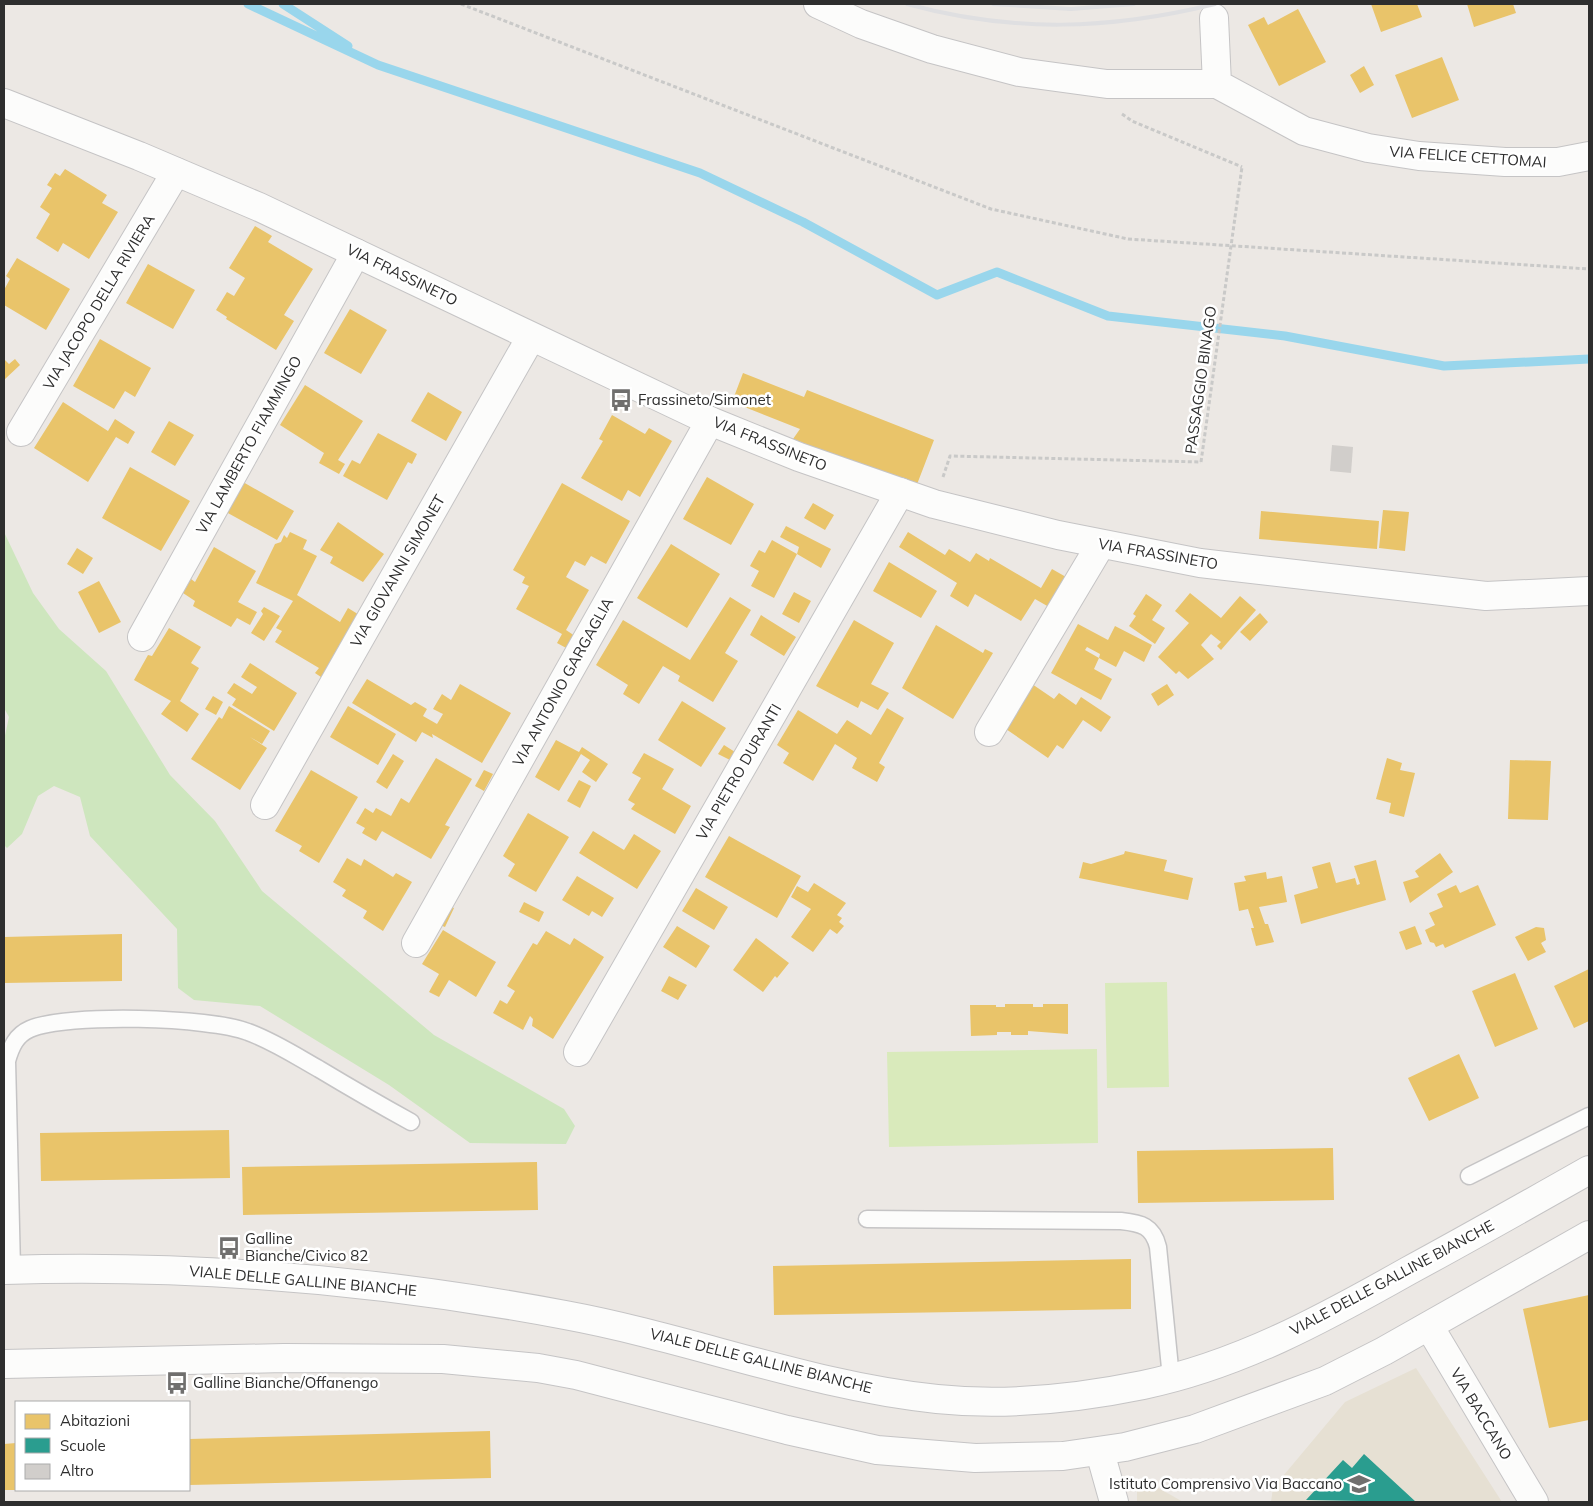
<svg xmlns="http://www.w3.org/2000/svg" width="1593" height="1506" viewBox="0 0 1593 1506" font-family="Mulish,sans-serif">
  <style>
    .education { fill: #e6e0d3 }
    .green { fill: #cee6be }
    .pitch { fill: #d9eabb }
    .homes { fill: #e9c46a }
    .schools { fill: #2a9d8f }
    .lines { fill: none; stroke-linecap: round; stroke-linejoin: round }
    .stream { stroke: #99d6ec; stroke-width: 9 }
    .building { fill: #d1cecb }
    .lane-casing { stroke: #c5c4c5; stroke-width: 19 }
    .street-casing { stroke: #c5c4c5; stroke-width: 30 }
    .secondary-casing { stroke: #c5c4c5; stroke-width: 30 }
    .path { stroke: #c9c9c8; stroke-width: 3; stroke-dasharray: 4 2.5; stroke-linecap: butt }
    .lane { stroke: #fcfcfb; stroke-width: 16 }
    .street { stroke: #fcfcfb; stroke-width: 28 }
    .secondary { stroke: #fcfcfb; stroke-width: 28 }
    .rail { stroke: #dfdfe1; stroke-width: 4 }
    .path-bridge { stroke: #c9c9c8; stroke-width: 3; stroke-dasharray: 4 2.5; stroke-linecap: butt }
    .labels { text-anchor: middle; stroke-width: 5; stroke-linejoin: round; paint-order: stroke }
    .street-label { font-size: 15px; fill: #2e2e2e; stroke: #fff }
    .poi-label { font-size: 15px; fill: #2e2e2e; stroke: #fff; text-anchor: start }
  </style>
  <rect width="100%" height="100%" fill="#ece8e4"/>
  <path class="education" d="M1416 1368 1502 1502H1271L1273 1488 1345 1402Z
    M1154 1486 1171 1495 1183 1502H1137V1488Z"/>
  <path class="green" d="M4 532 33 593 59 629 106 671 170 775 215 821 262 891 434 1035 564 1109 575 1126 566 1144 470 1143 389 1085 260 1006 194 1000 178 988 177 929 90 836 80 797 54 786 38 796 22 834 7 848 4 845V740L9 717 4 708Z"/>
  <path class="pitch" d="M1167 982 1169 1087 1107 1088 1105 983Z
    M1097 1049 1098 1143 889 1147 887 1052Z"/>
  <path class="homes" d="M1371 4H1417L1422 17 1381 32Z
    M1467 4H1513L1516 13 1474 27Z
    M1298 9 1326 62 1279 86 1248 25 1264 17 1268 25Z
    M1442 57 1459 100 1412 118 1395 75Z
    M1364 66 1374 85 1360 93 1350 75Z
    M65 169 107 195 102 203 118 212 89 259 63 243 58 252 36 238 50 214 40 207 52 188 47 185 55 173 60 176Z
    M255 226 272 236 268 242 313 269 284 315 294 321 276 350 226 319 227 317 216 310 227 292 234 296 245 278 229 268Z
    M17 258 70 289 46 330 4 305V290L10 279 6 276Z
    M148 264 195 290 173 329 126 303Z
    M350 309 387 330 361 374 324 353Z
    M100 339 151 368 135 397 125 391 114 409 73 386Z
    M4 359 9 364 15 359 20 365 4 380Z
    M743 373 804 397 807 390 934 440 916 487 793 439 800 429 732 402Z
    M305 385 363 421 338 460 345 464 339 474 319 463 324 453 280 425Z
    M428 392 462 412 446 441 411 421Z
    M63 402 108 431 115 419 135 432 128 444 116 437 88 482 34 448Z
    M612 415 645 434 649 428 672 441 640 497 628 490 622 501 581 478 603 441 599 439Z
    M169 421 194 435 175 466 151 452Z
    M378 433 417 454 412 464 408 462 387 500 343 476 352 460 360 464Z
    M130 467 190 501 161 551 102 518Z
    M707 477 754 504 731 545 683 519Z
    M243 482 294 511 277 540 226 512Z
    M562 483 630 521 606 564 591 556 585 566 575 561 566 577 589 590 566 630 575 636 568 649 557 643 562 634 516 609 529 586 522 583 525 577 513 570Z
    M813 503 834 515 825 530 804 518Z
    M1383 510 1409 512 1405 551 1379 548Z
    M1261 511 1379 521 1377 549 1259 539Z
    M338 522 384 554 363 582 330 563 333 557 320 550Z
    M786 526 831 549 821 568 797 554 774 598 751 586 759 571 750 566 759 550 765 553 772 540 797 554 799 547 780 537Z
    M290 532 307 540 303 549 317 556 297 595 340 622 348 608 361 616 324 679 315 673 319 668 275 642 282 631 276 628 293 601 256 583 275 544 281 542 284 535 287 538Z
    M908 532 945 555 949 549 970 562 976 553 989 561 990 558 1041 588 1052 569 1066 577 1049 607 1035 599 1021 621 975 594 968 607 950 596 957 583 899 547Z
    M671 544 720 574 687 628 637 598Z
    M214 547 256 571 238 602 257 612 250 625 237 618 231 627 193 606 195 601 183 593 191 579 195 582Z
    M77 548 93 558 83 574 67 564Z
    M889 562 937 591 921 618 873 591Z
    M99 581 121 622 99 633 78 592Z
    M794 592 811 601 799 623 782 614Z
    M1190 593 1221 618 1240 596 1256 610 1221 650 1217 646 1221 642 1211 634 1201 645 1214 659 1188 679 1179 671 1176 674 1158 657 1189 623 1175 611Z
    M1146 594 1162 605 1152 620 1165 628 1155 644 1129 626 1136 616 1133 614Z
    M730 597 751 610 725 653 738 661 713 702 678 681 680 676 663 666 639 704 623 694 628 685 596 665 623 620 690 660Z
    M264 607 280 616 264 641 251 633 263 614 261 611Z
    M1260 613 1268 622 1250 641 1240 632Z
    M761 615 796 637 784 656 750 635Z
    M854 620 894 643 871 684 889 693 878 710 861 701 858 708 816 686Z
    M1078 624 1108 640 1115 626 1152 645 1144 662 1124 651 1116 667 1099 658 1100 654 1087 647 1085 650 1099 658 1094 669 1112 679 1101 700 1051 673Z
    M936 625 983 653 985 649 993 653 953 719 902 688Z
    M169 628 201 647 191 663 199 668 180 701 199 714 187 732 161 714 171 701 134 680 148 655 152 656Z
    M250 663 297 693 274 731 232 705 236 699 227 693 234 683 252 694 257 687 241 677Z
    M367 679 411 705 415 702 427 709 423 716 437 724 443 714 433 709 442 694 451 700 460 684 511 713 482 763 432 734 433 738 422 732 416 742 352 703Z
    M1032 684 1054 699 1059 693 1076 705 1081 697 1111 717 1101 732 1083 720 1063 749 1057 745 1048 758 1003 727Z
    M1167 684 1174 695 1158 706 1151 694Z
    M213 696 223 702 216 715 205 709Z
    M682 701 726 728 701 767 658 740Z
    M229 706 270 731 262 744 250 737 267 748 240 790 191 759 219 717 222 719Z
    M348 706 396 734 378 765 330 737Z
    M887 708 904 718 879 763 885 767 877 782 852 768 857 758 835 744 813 781 783 763 789 753 777 745 798 710 837 734 847 720 871 735Z
    M556 740 579 752 582 747 608 764 596 782 582 772 590 760 581 754 559 791 535 777Z
    M724 745 735 752 730 760 718 754Z
    M644 753 674 769 662 789 691 806 675 834 631 809 635 804 628 800 641 778 632 773Z
    M393 754 404 761 387 789 376 782Z
    M436 758 472 779 445 825 450 827 431 859 382 831 376 841 362 833 365 828 356 823 365 808 373 813 376 808 391 816 401 798 409 803Z
    M1387 758 1402 763 1400 770 1415 773 1404 817 1389 813 1391 803 1376 799Z
    M1510 760 1551 761 1548 820 1508 819Z
    M311 770 358 797 319 863 299 851 302 846 275 831Z
    M484 770 493 774 484 791 475 786Z
    M579 780 591 786 580 808 567 801Z
    M528 813 569 837 536 892 508 876 515 864 503 856Z
    M593 831 624 850 634 834 661 851 637 889 579 853Z
    M729 836 801 876 777 918 705 877Z
    M1125 851 1167 860 1164 871 1193 878 1188 900 1079 878 1083 862 1091 864 1124 854Z
    M1440 853 1453 872 1410 903 1403 882 1419 877 1415 871Z
    M347 858 361 866 364 859 393 877 396 873 412 882 383 931 363 918 367 911 342 896 346 890 333 882Z
    M1376 860 1386 900 1301 924 1294 895 1318 888 1312 867 1330 862 1336 883 1355 878 1357 885 1360 884 1354 866Z
    M1266 872 1267 879 1282 876 1287 902 1259 907 1265 924H1268L1274 942 1256 946 1251 928H1254L1248 909 1239 911 1234 883 1246 881 1244 876Z
    M577 876 614 898 602 917 592 911 589 916 562 900Z
    M814 883 846 903 837 915 842 918 839 922 844 926 837 934 830 929 813 952 791 937 811 909 791 897 797 886 808 892Z
    M1456 885 1460 893 1478 885 1496 925 1445 948 1443 944 1436 947 1434 943 1430 942 1425 930 1435 925 1429 913 1443 907 1437 894Z
    M696 888 728 907 714 930 682 911Z
    M524 902 544 912 539 922 519 912Z
    M444 903 454 908 445 927 435 923Z
    M677 926 710 946 696 968 663 947Z
    M1415 926 1422 944 1406 950 1399 932Z
    M1536 927 1544 928 1546 940 1541 943 1546 952 1528 961 1515 937Z
    M443 930 496 962 476 997 449 980 439 997 429 992 439 974 422 964Z
    M546 931 570 945 574 938 604 957 553 1039 532 1026 533 1019 530 1016 523 1030 493 1013 500 1000 507 1004 515 991 507 986 533 943 537 945Z
    M122 934V981L4 983V937Z
    M756 938 789 963 777 978 775 976 763 992 733 970Z
    M1589 969V1021L1574 1028 1554 986Z
    M1515 973 1538 1029 1495 1047 1472 991Z
    M669 976 687 985 678 1000 661 991Z
    M1005 1004H1033V1007H1043V1004H1068V1034L1028 1031V1035H1011V1032H997V1035L971 1036 970 1005H996V1007H1005Z
    M1459 1054 1479 1098 1429 1121 1408 1078Z
    M229 1130 230 1178 41 1181 40 1133Z
    M1333 1148 1334 1200 1138 1203 1137 1151Z
    M537 1162 538 1210 243 1215 242 1167Z
    M1131 1259V1309L774 1315 773 1266Z
    M1589 1295V1420L1549 1428 1523 1309Z
    M490 1431 491 1478 189 1485V1439Z
    M16 1443V1490H4V1444Z"/>
  <path class="schools" d="M1364 1454 1416 1502 1306 1500 1343 1460 1352 1468Z"/>
  <g class="lines">
    <path class="stream" d="M248 4 378 65 700 173 803 222 937 295 997 272 1108 316 1285 336 1444 366 1589 359
      M283 4 348 46"/>
  </g>
  <path class="building" d="M1332 445 1353 447 1351 473 1330 471Z"/>
  <g class="lines">
    <defs>
      <path id="lane" d="M1469 1176 1589 1116
        M867 1219 1121 1221C1141 1223 1153 1226 1158 1247L1171 1378
        M12 1269 7 1061C11 1047 16 1035 30 1029 67 1013 210 1017 248 1032 273 1041 296 1056 319 1069 349 1087 380 1105 411 1122"/>
      <path id="street" d="M818 4 861 24 932 49 1019 72 1107 84H1217L1304 131 1368 148 1419 156 1505 162H1558L1589 156
        M1214 18 1217 84
        M21 432 176 172
        M142 637 356 253
        M989 732 1101 544
        M265 805 531 337
        M416 943 710 421
        M578 1052 900 492
        M4 1270C192 1264 380 1280 565 1315 690 1338 810 1386 937 1399 1005 1406 1075 1399 1143 1385 1239 1365 1323 1319 1408 1271 1469 1238 1529 1204 1589 1170
        M1429 1326 1534 1502
        M4 1364 284 1358 443 1359 538 1368 576 1375 787 1430 877 1450 975 1458 1063 1456 1125 1447 1195 1429 1325 1381 1384 1351 1589 1235
        M1100 1452 1114 1502"/>
      <path id="secondary" d="M4 103 139 156 259 207 710 421 799 457 934 504 1058 535 1200 563 1486 596 1589 591"/>
    </defs>
    <use href="#lane" class="lane-casing"/>
    <use href="#street" class="street-casing"/>
    <use href="#secondary" class="secondary-casing"/>
    <path class="path" d="M461 4 991 209 1128 239 1589 269
      M1122 114 1132 121 1242 167
      M943 477 950 456 1201 462"/>
    <use href="#lane" class="lane"/>
    <use href="#street" class="street"/>
    <use href="#secondary" class="secondary"/>
    <path class="rail" d="M907 4C1012 33 1110 30 1215 4
      M993 4 1071 9 1134 4"/>
    <path class="path-bridge" d="M1201 462 1242 167"/>
  </g>
  <defs>
    <symbol id="bus-bare" viewBox="-9 -9 18 18"><path d="M-5-6H5V4H4V6H2V4H-2V6H-4V4H-5ZM-3.5-4V0h7V-4ZM-3.5 1.2v1.5H-2V1.2ZM2 1.2v1.5H3.5V1.2Z" fill="#706f6e" stroke="#fff" stroke-width="2.5" paint-order="stroke"/></symbol>
    <symbol id="school-bare" viewBox="-9 -9 18 18"><path d="M0-5L7-2L0 1L-7-2ZM-4 1L0 2.5L4 1V4Q0 6-4 4Z" fill="#706f6e" stroke="#fff" stroke-width="2.5" paint-order="stroke"/></symbol>
  </defs>
  <g fill-rule="evenodd">
    <use href="#bus-bare" x="605" y="384" width="32" height="32"/>
    <use href="#bus-bare" x="213" y="1232" width="32" height="32"/>
    <use href="#bus-bare" x="161" y="1367" width="32" height="32"/>
    <use href="#school-bare" x="1343" y="1468" width="32" height="32"/>
  </g>
  <g class="labels">
    <g class="street-label">
      <text transform="translate(1468 157) rotate(4)" y="5">VIA FELICE CETTOMAI</text>
      <text transform="translate(402 275) rotate(26)" y="5">VIA FRASSINETO</text>
      <text transform="translate(99 302) rotate(-59)" y="5">VIA JACOPO DELLA RIVIERA</text>
      <text transform="translate(1201 380) rotate(-82)" y="5">PASSAGGIO BINAGO</text>
      <text transform="translate(770 444) rotate(22)" y="5">VIA FRASSINETO</text>
      <text transform="translate(249 445) rotate(-61)" y="5">VIA LAMBERTO FIAMMINGO</text>
      <text transform="translate(1158 554) rotate(10)" y="5">VIA FRASSINETO</text>
      <text transform="translate(398 571) rotate(-60)" y="5">VIA GIOVANNI SIMONET</text>
      <text transform="translate(563 682) rotate(-61)" y="5">VIA ANTONIO GARGAGLIA</text>
      <text transform="translate(739 772) rotate(-60)" y="5">VIA PIETRO DURANTI</text>
      <text transform="translate(1392 1278) rotate(-28)" y="5">VIALE DELLE GALLINE BIANCHE</text>
      <text transform="translate(303 1281) rotate(5)" y="5">VIALE DELLE GALLINE BIANCHE</text>
      <text transform="translate(761 1361) rotate(14)" y="5">VIALE DELLE GALLINE BIANCHE</text>
      <text transform="translate(1481 1414) rotate(59)" y="5">VIA BACCANO</text>
    </g>
    <g class="poi-label">
      <text x="638" y="405">Frassineto/Simonet</text>
      <text x="245" y="1244">Galline<tspan x="245" dy="17">Bianche/Civico 82</tspan></text>
      <text x="193" y="1388">Galline Bianche/Offanengo</text>
      <text x="1342" y="1489" text-anchor="end">Istituto Comprensivo Via Baccano</text>
    </g>
  </g>
  <rect width="1593" height="1506" fill="none" stroke="#2e2e2e" stroke-width="10"/>
  <rect x="15" y="1401" width="175" height="90" fill="#ffffff" stroke="#ababab"/>
  <rect x="25" y="1414" width="25" height="15" fill="#e9c46a" stroke="#ababab"/>
  <text x="60" y="1426" font-size="15" fill="#2e2e2e">Abitazioni</text>
  <rect x="25" y="1438" width="25" height="15" fill="#2a9d8f" stroke="#ababab"/>
  <text x="60" y="1451" font-size="15" fill="#2e2e2e">Scuole</text>
  <rect x="25" y="1464" width="25" height="15" fill="#d1cecb" stroke="#ababab"/>
  <text x="60" y="1476" font-size="15" fill="#2e2e2e">Altro</text>
</svg>
